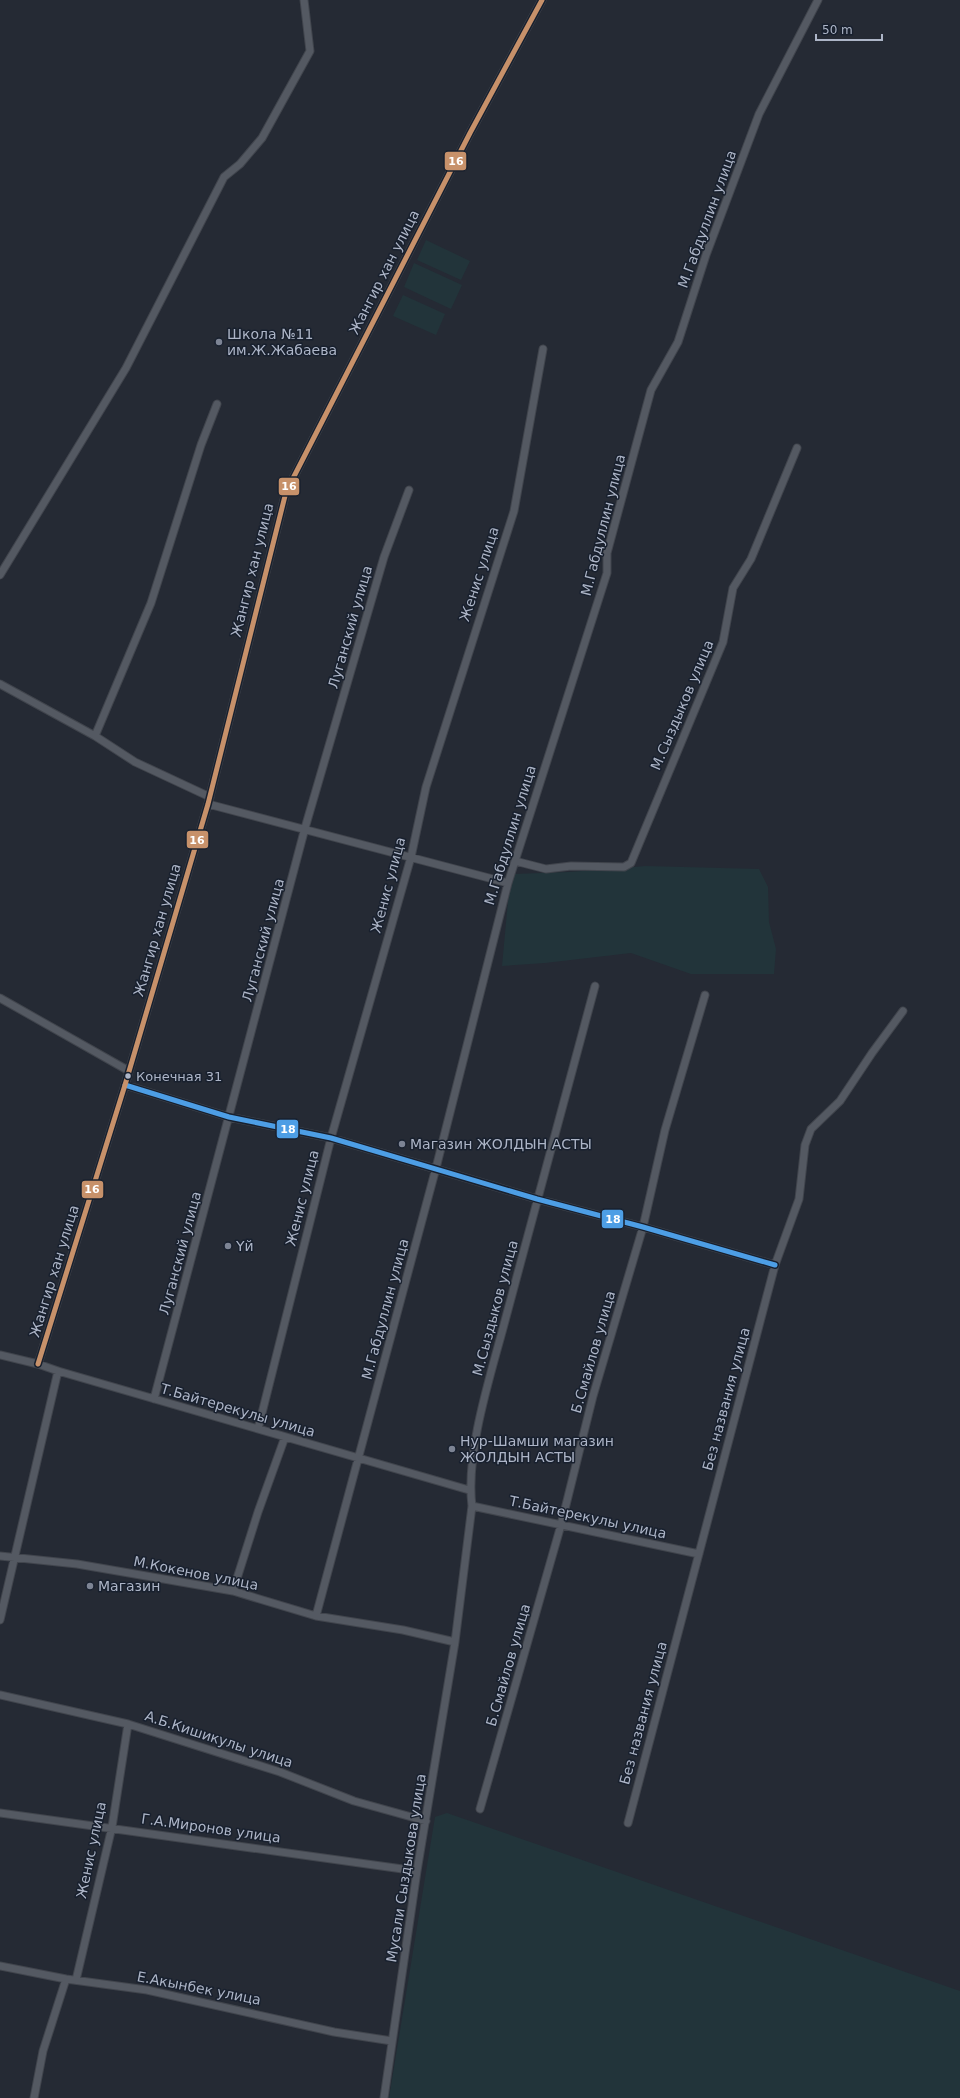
<svg xmlns="http://www.w3.org/2000/svg" width="960" height="2098" viewBox="0 0 960 2098" font-family="'DejaVu Sans',sans-serif">
  <style>
    .green { fill: #22343a }
    .lines { fill: none; stroke-linecap: round; stroke-linejoin: round }
    .minor-casing { stroke: #41454d; stroke-width: 9 }
    .minor { stroke: #545962; stroke-width: 7 }
    .bus-1-casing { stroke: #18202e; stroke-width: 8 }
    .bus-2-casing { stroke: #18202e; stroke-width: 8 }
    .bus-1 { stroke: #4d9ee5; stroke-width: 5 }
    .bus-2 { stroke: #c7916a; stroke-width: 5 }
    .poi-dot { fill: #7d8494; stroke: #18202e; stroke-width: 1.5 }
    .bus-dot { fill: #adb5c7; stroke: #18202e; stroke-width: 1.5 }
    .labels { text-anchor: middle; stroke-width: 3; stroke-linejoin: round; paint-order: stroke }
    .bus-label { font-size: 13px; fill: #adb5c7; stroke: #18202e; text-anchor: start }
    .street-label { font-size: 14px; fill: #adb5c7; stroke: #18202e }
    .poi-label { font-size: 14px; fill: #adb5c7; stroke: #18202e; text-anchor: start }
    .line-badge { stroke: #18202e; stroke-width: 1.5 }
    .badge-label { font-size: 11px; text-anchor: middle; font-weight: bold; fill: #fff }
  </style>
  <rect width="100%" height="100%" fill="#252a34"/>
  <path class="green" d="M426 240 470 261 461 280 417 260Z
    M414 263 462 285 451 309 404 287Z
    M403 295 445 314 436 335 393 316Z
    M646 866 759 869 768 887 769 922 776 949 774 974H691L631 953 545 963 502 966 509 890 514 874 569 872Z
    M447 1813 960 1991V2098H389L435 1817Z"/>
  <g class="lines">
    <defs>
      <path id="minor" d="M0 575 126 368 224 177 240 164 262 138 310 51 304 0
        M0 684 95 736 135 762 210 797
        M95 736 151 603 201 445 217 404
        M208 804 508 883
        M515 861 546 869 571 866 624 867 631 863 723 642 733 588 751 559 797 448
        M0 998 129 1071
        M125 1085 229 1117 331 1138 537 1199 643 1227 775 1265
        M0 1355 38 1364 58 1371 469 1490
        M38 1364 125 1085 208 804 286 492 470 133 542 0
        M154 1399 305 828 384 557 409 490
        M258 1429 331 1138 411 857 426 787 514 511 543 349
        M472 1506 699 1554
        M0 1556 77 1564 233 1591 316 1616 403 1630 455 1642
        M233 1591 258 1512 285 1437
        M316 1616 436 1168 508 883 607 573V553L651 390 678 342 706 255 759 114 818 0
        M0 1620 58 1371
        M0 1695 128 1724 280 1772 354 1801 426 1821
        M480 1809 561 1525 593 1396 643 1227 665 1130 705 995
        M0 1813 417 1871
        M628 1823 775 1265 799 1199 805 1145 811 1129 840 1101 872 1053 903 1011
        M0 1966 66 1979 147 1990 334 2032 392 2041
        M76 1980 112 1827 128 1724
        M34 2098 43 2051 66 1979
        M384 2098 417 1871 455 1642 472 1506C465 1451 492 1371 506 1317 535 1206 565 1096 595 986"/>
    </defs>
    <use href="#minor" class="minor-casing"/>
    <use href="#minor" class="minor"/>
    <defs>
      <path id="bus-1" d="M125 1085 229 1117 331 1138 537 1199 643 1227 775 1265"/>
      <path id="bus-2" d="M38 1364 125 1085 208 804 286 492 470 133 542 0"/>
    </defs>
    <use href="#bus-1" class="bus-1-casing"/>
    <use href="#bus-2" class="bus-2-casing"/>
    <use href="#bus-1" class="bus-1"/>
    <use href="#bus-2" class="bus-2"/>
  </g>
  <g class="poi-dot">
    <circle cx="219" cy="342" r="4"/>
    <circle cx="402" cy="1144" r="4"/>
    <circle cx="228" cy="1246" r="4"/>
    <circle cx="452" cy="1449" r="4"/>
    <circle cx="90" cy="1586" r="4"/>
  </g>
  <circle class="bus-dot" cx="128" cy="1076" r="3.5"/>
  <g class="labels">
    <g class="bus-label">
      <text x="136" y="1081">Конечная 31</text>
    </g>
    <g class="street-label">
      <text transform="translate(707 219) rotate(-70)" y="5">М.Габдуллин улица</text>
      <text transform="translate(384 272) rotate(-63)" y="5">Жангир хан улица</text>
      <text transform="translate(603 525) rotate(-76)" y="5">М.Габдуллин улица</text>
      <text transform="translate(252 570) rotate(-76)" y="5">Жангир хан улица</text>
      <text transform="translate(479 574) rotate(-72)" y="5">Женис улица</text>
      <text transform="translate(350 627) rotate(-74)" y="5">Луганский улица</text>
      <text transform="translate(682 705) rotate(-67)" y="5">М.Сыздыков улица</text>
      <text transform="translate(510 835) rotate(-73)" y="5">М.Габдуллин улица</text>
      <text transform="translate(388 885) rotate(-75)" y="5">Женис улица</text>
      <text transform="translate(157 930) rotate(-74)" y="5">Жангир хан улица</text>
      <text transform="translate(263 940) rotate(-75)" y="5">Луганский улица</text>
      <text transform="translate(302 1198) rotate(-76)" y="5">Женис улица</text>
      <text transform="translate(180 1253) rotate(-75)" y="5">Луганский улица</text>
      <text transform="translate(54 1271) rotate(-73)" y="5">Жангир хан улица</text>
      <text transform="translate(495 1308) rotate(-75)" y="5">М.Сыздыков улица</text>
      <text transform="translate(385 1309) rotate(-75)" y="5">М.Габдуллин улица</text>
      <text transform="translate(593 1352) rotate(-74)" y="5">Б.Смайлов улица</text>
      <text transform="translate(726 1399) rotate(-75)" y="5">Без названия улица</text>
      <text transform="translate(238 1410) rotate(16)" y="5">Т.Байтерекулы улица</text>
      <text transform="translate(588 1517) rotate(12)" y="5">Т.Байтерекулы улица</text>
      <text transform="translate(196 1573) rotate(11)" y="5">М.Кокенов улица</text>
      <text transform="translate(508 1665) rotate(-74)" y="5">Б.Смайлов улица</text>
      <text transform="translate(643 1713) rotate(-75)" y="5">Без названия улица</text>
      <text transform="translate(219 1739) rotate(18)" y="5">А.Б.Кишикулы улица</text>
      <text transform="translate(211 1828) rotate(8)" y="5">Г.А.Миронов улица</text>
      <text transform="translate(91 1850) rotate(-78)" y="5">Женис улица</text>
      <text transform="translate(406 1868) rotate(-81)" y="5">Мусали Сыздыкова улица</text>
      <text transform="translate(199 1988) rotate(11)" y="5">Е.Акынбек улица</text>
    </g>
    <g class="poi-label">
      <text x="227" y="339">Школа №11<tspan x="227" dy="16">им.Ж.Жабаева</tspan></text>
      <text x="410" y="1149">Магазин ЖОЛДЫН АСТЫ</text>
      <text x="236" y="1251">Үй</text>
      <text x="460" y="1446">Нур-Шамши магазин<tspan x="460" dy="16">ЖОЛДЫН АСТЫ</tspan></text>
      <text x="98" y="1591">Магазин</text>
    </g>
  </g>
  <g class="line-badge">
    <rect x="444" y="151" width="23" height="20" rx="4" fill="#c7916a"/>
    <rect x="278" y="477" width="22" height="19" rx="4" fill="#c7916a"/>
    <rect x="186" y="830" width="23" height="19" rx="4" fill="#c7916a"/>
    <rect x="276" y="1119" width="23" height="20" rx="4" fill="#4d9ee5"/>
    <rect x="81" y="1180" width="23" height="19" rx="4" fill="#c7916a"/>
    <rect x="601" y="1209" width="23" height="20" rx="4" fill="#4d9ee5"/>
  </g>
  <g class="badge-label">
    <text x="456" y="165">16</text>
    <text x="289" y="490">16</text>
    <text x="197" y="844">16</text>
    <text x="288" y="1133">18</text>
    <text x="92" y="1193">16</text>
    <text x="613" y="1223">18</text>
  </g>
  <path d="M816 34v6h66v-6" fill="none" stroke="#adb5c7" stroke-width="2"/>
  <text x="822" y="34" font-size="12" fill="#adb5c7" stroke="#18202e" stroke-width="3" paint-order="stroke">50 m</text>
</svg>
